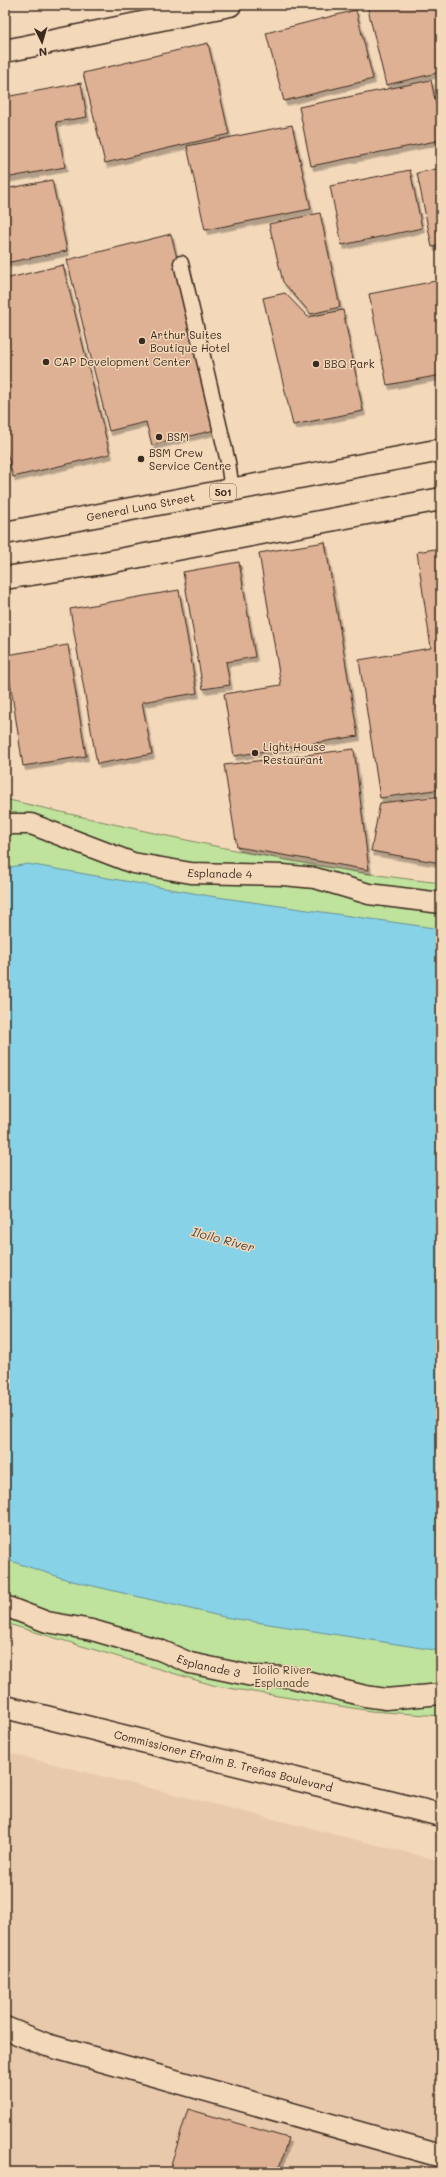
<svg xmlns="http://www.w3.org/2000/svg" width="446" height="2177" viewBox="0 0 446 2177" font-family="Mali,sans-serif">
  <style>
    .built { fill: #e9c9ac }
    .green { fill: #bfe39d; stroke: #7d865e }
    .water { fill: #87d2e7; stroke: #698f97 }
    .building { fill: #deb195; stroke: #3b2a1e; filter: url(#shadow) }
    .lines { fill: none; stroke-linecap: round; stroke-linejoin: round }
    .service-casing { stroke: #3b2a1e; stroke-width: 17 }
    .pedestrian-casing { stroke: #3b2a1e; stroke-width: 23 }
    .minor-casing { stroke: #3b2a1e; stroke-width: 25 }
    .secondary-casing { stroke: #3b2a1e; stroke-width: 25 }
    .trunk-casing { stroke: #3b2a1e; stroke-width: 25 }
    .service { stroke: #f3d8ba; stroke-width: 14 }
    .pedestrian { stroke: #f3d8ba; stroke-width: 20 }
    .minor { stroke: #f3d8ba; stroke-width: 22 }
    .secondary { stroke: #f3d8ba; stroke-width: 22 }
    .trunk { stroke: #f3d8ba; stroke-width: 22 }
    .poi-dot { fill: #3b2a1e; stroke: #f3d8ba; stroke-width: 1.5 }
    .labels { text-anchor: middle; stroke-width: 3; stroke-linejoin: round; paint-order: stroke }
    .shield { fill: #f3d8ba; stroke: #725e4d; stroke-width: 1 }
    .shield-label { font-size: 10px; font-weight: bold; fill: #3b2a1e }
    .poi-label { font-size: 11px; fill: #3b2a1e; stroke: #f3d8ba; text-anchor: start }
    .street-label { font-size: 11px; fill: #3b2a1e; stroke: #f3d8ba }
    .park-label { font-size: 11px; fill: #4f4631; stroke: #f3d8ba }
    .water-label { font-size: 12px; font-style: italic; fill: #46433c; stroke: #f3d8ba }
  </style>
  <defs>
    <filter id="shadow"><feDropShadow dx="2.5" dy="4.5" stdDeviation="0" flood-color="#0004"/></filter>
  </defs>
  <rect width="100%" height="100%" fill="#f3d8ba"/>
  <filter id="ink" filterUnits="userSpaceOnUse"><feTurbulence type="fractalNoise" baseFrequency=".025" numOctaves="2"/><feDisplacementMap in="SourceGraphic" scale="8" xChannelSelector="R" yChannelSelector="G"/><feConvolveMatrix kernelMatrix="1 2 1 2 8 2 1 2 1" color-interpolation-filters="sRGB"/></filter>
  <g filter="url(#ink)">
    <path class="built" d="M5 1752 441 1861V2172H5Z"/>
    <path class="green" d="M9 800C152 833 295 867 441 883V961L5 890V801Z
      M5 1524 441 1617V1716L371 1711 216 1686 5 1623Z"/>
    <path class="water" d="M28 864 210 896 441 929V1651L224 1617 68 1580 5 1559V868Z"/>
    <path class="building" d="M367 5H441V72L386 85Z
      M356 10 373 79 284 101 266 33Z
      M208 43 229 134 105 163 83 73Z
      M431 80 441 130V140L311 166 299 107Z
      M81 83 87 117 56 122 65 167 5 178V97Z
      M292 125 311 209 205 230 187 146Z
      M441 168V245L432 247 417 173Z
      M410 170 422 228 342 245 330 186Z
      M52 180 67 251 5 263V189Z
      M320 213 340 307 311 314 283 282 269 224Z
      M171 234 219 429 152 445 146 422 109 431 67 260Z
      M63 265 110 454 13 477 5 445V279Z
      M441 280V375L387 385 369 294Z
      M285 293 308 317 343 310 363 411 293 425 263 298Z
      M325 542 358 736 234 756 224 694 281 685 259 553Z
      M441 548V789L380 798 359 660 431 648 417 552Z
      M239 562 255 657 226 662 230 685 203 689 183 572Z
      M179 590 197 693 142 702 152 754 97 764 70 609Z
      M68 645 86 756 23 766 6 655Z
      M354 749 369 870 237 847 224 765Z
      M441 796V863L371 851 380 803Z
      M188 2109 288 2138 278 2172H169Z"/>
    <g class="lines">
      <defs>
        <path id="service" d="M181 263 228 462 232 490"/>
        <g id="pedestrian">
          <path id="s1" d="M5 824H31L133 863 191 873 283 875 315 878 369 894 441 903"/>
          <path id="s2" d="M5 1606 47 1622 92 1630 160 1650 190 1663 252 1676 290 1677 365 1696 386 1699 441 1694"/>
        </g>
        <path id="minor" d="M5 51 230 5
          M5 2028 47 2045 441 2156"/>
        <g id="secondary">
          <path id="s3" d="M5 1707 441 1815"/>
        </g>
        <g id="trunk">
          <path id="s4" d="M5 533 441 450"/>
          <path d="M5 578 103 563 441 499"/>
        </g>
      </defs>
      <use href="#service" class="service-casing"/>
      <use href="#pedestrian" class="pedestrian-casing"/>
      <use href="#minor" class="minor-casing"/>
      <use href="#secondary" class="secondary-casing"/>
      <use href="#trunk" class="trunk-casing"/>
      <use href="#service" class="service"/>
      <use href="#pedestrian" class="pedestrian"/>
      <use href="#minor" class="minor"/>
      <use href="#secondary" class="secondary"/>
      <use href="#trunk" class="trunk"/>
    </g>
  </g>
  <g class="poi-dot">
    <circle cx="142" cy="341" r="4"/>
    <circle cx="46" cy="362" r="4"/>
    <circle cx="316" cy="364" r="4"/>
    <circle cx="159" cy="437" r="4"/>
    <circle cx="141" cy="459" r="4"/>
    <circle cx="255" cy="753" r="4"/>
  </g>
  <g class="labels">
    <rect class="shield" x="210" y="484" width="26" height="16" rx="3"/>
    <g class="shield-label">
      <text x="223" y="496">501</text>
    </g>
    <g class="poi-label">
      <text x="150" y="339">Arthur Suites<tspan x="150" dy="13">Boutique Hotel</tspan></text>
      <text x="54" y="366">CAP Development Center</text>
      <text x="324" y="368">BBQ Park</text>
      <text x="167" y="441">BSM</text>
      <text x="149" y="457">BSM Crew<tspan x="149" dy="13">Service Centre</tspan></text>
      <text x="263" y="751">Light House<tspan x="263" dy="13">Restaurant</tspan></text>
    </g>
    <g class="street-label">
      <text dy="4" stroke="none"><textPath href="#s4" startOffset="138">General Luna Street</textPath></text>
      <text dy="4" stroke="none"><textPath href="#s1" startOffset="223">Esplanade 4</textPath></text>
      <text dy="4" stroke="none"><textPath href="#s2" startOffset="213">Esplanade 3</textPath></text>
      <text dy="4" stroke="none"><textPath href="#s3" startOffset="225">Commissioner Efraim B. Treñas Boulevard</textPath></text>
    </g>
    <g class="park-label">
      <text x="282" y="1674">Iloilo River<tspan x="282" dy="13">Esplanade</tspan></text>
    </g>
    <g class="water-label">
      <text transform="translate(223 1240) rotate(15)" y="4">Iloilo River</text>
    </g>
  </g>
  <rect width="446" height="2177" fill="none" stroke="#f3d8ba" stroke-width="20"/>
  <rect x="10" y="10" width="426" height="2157" fill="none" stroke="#3b2a1e" stroke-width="1.5" filter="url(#ink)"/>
  <g transform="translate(42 42) rotate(175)" stroke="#f3d8ba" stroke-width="3" paint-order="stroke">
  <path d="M0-3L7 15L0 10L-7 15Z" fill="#3b2a1e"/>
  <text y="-6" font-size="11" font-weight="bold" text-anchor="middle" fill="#3b2a1e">N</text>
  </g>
</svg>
